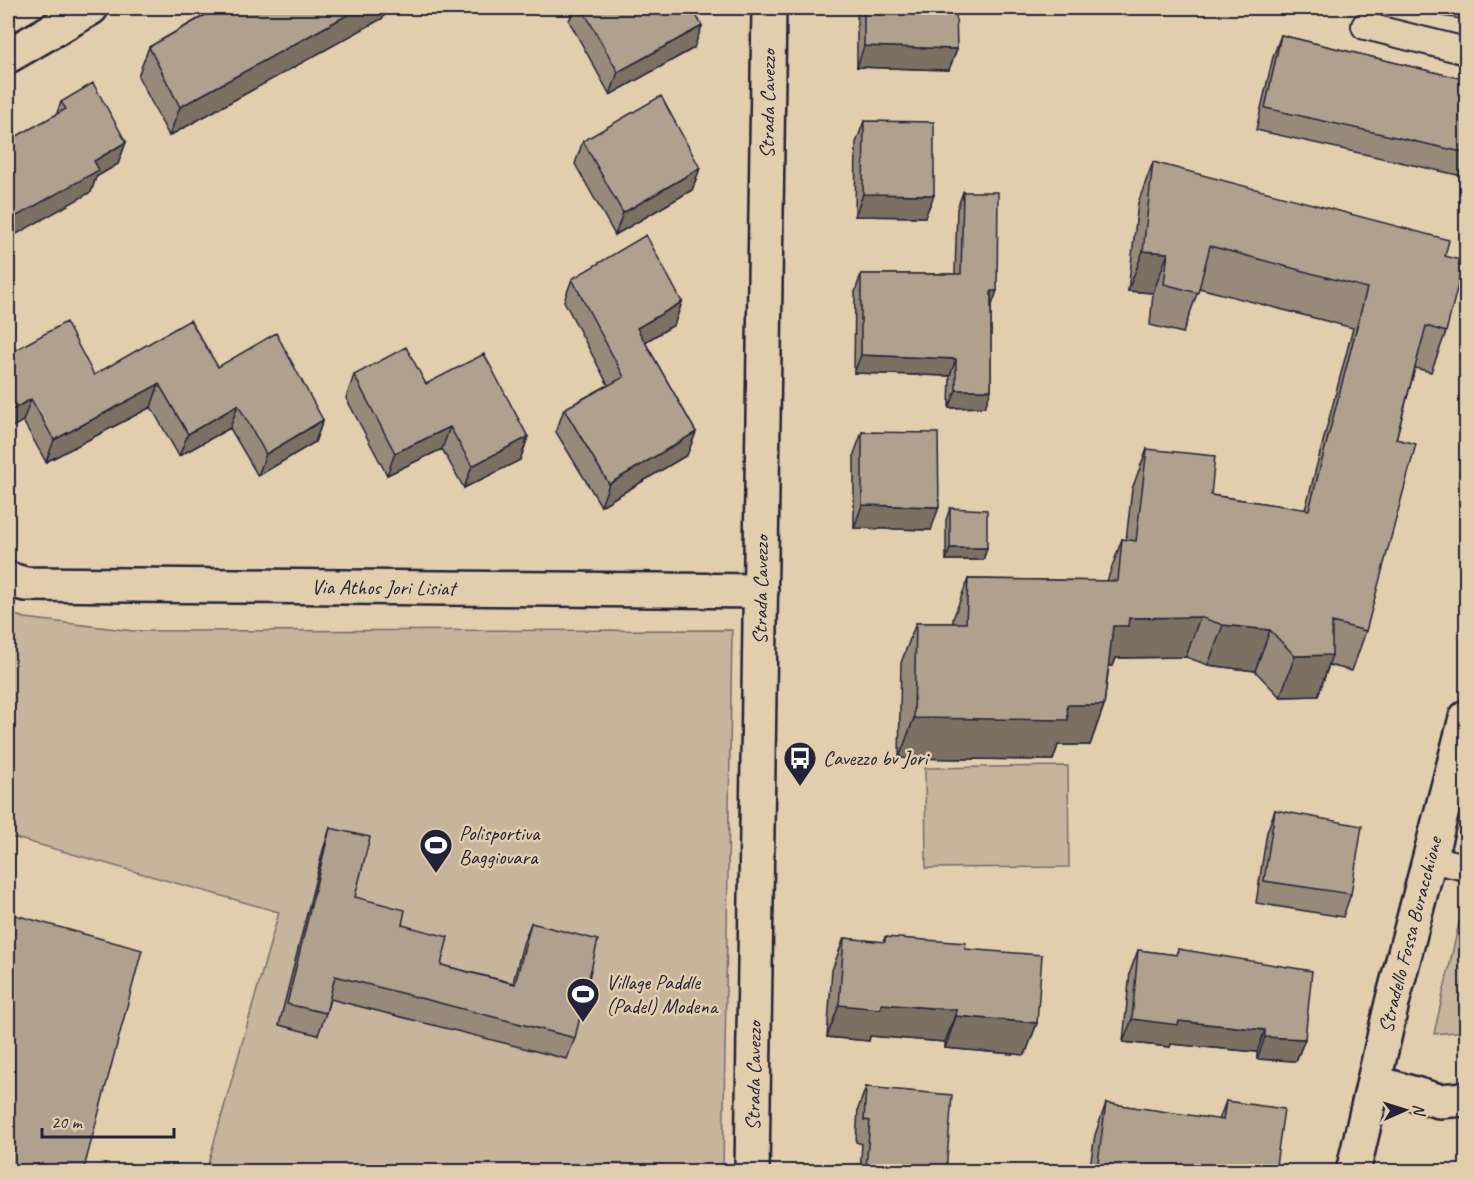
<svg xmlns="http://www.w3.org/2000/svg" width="1474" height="1179" viewBox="0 0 1474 1179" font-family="Caveat,sans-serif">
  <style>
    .green { fill: #c6b49c; stroke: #746b6c; stroke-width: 1.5 }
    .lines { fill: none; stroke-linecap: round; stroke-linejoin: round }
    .lane-casing { stroke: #22223b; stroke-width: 30 }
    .street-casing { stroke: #22223b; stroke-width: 38 }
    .secondary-casing { stroke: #22223b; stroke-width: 38 }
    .lane { stroke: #e2cdac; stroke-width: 26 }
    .street { stroke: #e2cdac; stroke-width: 33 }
    .secondary { stroke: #e2cdac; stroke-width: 33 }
    .wall { fill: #978a7a; stroke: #22223b; stroke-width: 1.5 }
    .shaded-wall { fill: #7b7063; stroke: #22223b; stroke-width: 1.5 }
    .building { fill: #b0a08e; stroke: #22223b; stroke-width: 1.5 }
    .labels { text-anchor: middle; stroke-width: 5; stroke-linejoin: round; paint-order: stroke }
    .street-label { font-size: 21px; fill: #22223b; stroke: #e2cdac }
    .poi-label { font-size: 21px; fill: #22223b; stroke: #e2cdac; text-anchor: start }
  </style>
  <rect width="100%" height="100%" fill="#e2cdac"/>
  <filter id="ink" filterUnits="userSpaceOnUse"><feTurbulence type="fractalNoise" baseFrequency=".0167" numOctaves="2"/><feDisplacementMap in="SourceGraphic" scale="12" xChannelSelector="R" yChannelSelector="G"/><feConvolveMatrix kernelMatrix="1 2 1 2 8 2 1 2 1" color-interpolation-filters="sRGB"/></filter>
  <g filter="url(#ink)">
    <path class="green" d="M8 613 25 618 133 631 732 630 723 1171H206L279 912 8 836Z
      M1068 766 1069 867 926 868 925 768Z
      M1464 901H1466V1031L1434 1034Z"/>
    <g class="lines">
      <defs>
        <path id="lane" d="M1365 26 1466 51
          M1430 859 1466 867"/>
        <g id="street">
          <path d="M8 56 91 8"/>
          <path id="s1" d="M8 579 25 584 761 591"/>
          <path d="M1374 1082 1439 1101 1466 1099"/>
          <path id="s2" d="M1353 1172 1392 1003 1466 718"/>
        </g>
        <g id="secondary">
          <path id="s3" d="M752 1172 769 8"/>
        </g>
      </defs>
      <use href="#lane" class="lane-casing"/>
      <use href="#street" class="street-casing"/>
      <use href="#secondary" class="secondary-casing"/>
      <use href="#lane" class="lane"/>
      <use href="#street" class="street"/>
      <use href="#secondary" class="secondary"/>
    </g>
    <path class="wall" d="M217 8H387L383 18 169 136 138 76 149 47Z
      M574 8H692L694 48 610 95 569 21Z
      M857 8H956L949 70 857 67Z
      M1423 8H1467V20L1441 16 1442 13Z
      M1281 35 1467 80V177L1256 130 1273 57Z
      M61 102 126 142 118 164 96 177 91 192 57 113Z
      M864 121 934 195 925 217 855 216 856 143Z
      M583 141 700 168 692 190 615 235 575 164Z
      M1153 162 1445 256 1446 332 1431 372 1415 368 1396 439 1366 631 1352 671 1329 665 1318 696 1280 697 1255 671 1208 665 1186 657 1116 658 1113 666H1109L1104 705 1090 745H1058L1053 760 899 758 901 663 916 623H953V619L968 579 1107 581 1122 539 1126 540 1132 489 1147 449 1211 495 1305 510 1353 328 1199 288 1183 333 1150 325 1153 293 1128 291 1138 203Z
      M963 192 991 308V390L985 407 949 408 950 376 854 373 855 292 861 274H955L957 209Z
      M572 279 682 302 674 325 645 342 696 432 687 455 601 506 556 432 564 409 608 385 564 301Z
      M8 354 94 375 218 367 323 420 315 442 258 476 230 428 179 456 151 407 46 462 23 421Z
      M354 375 426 384 528 437 520 460 464 488 442 449 387 475 346 398Z
      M862 432 931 530 854 528V454Z
      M950 508 987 548 983 560H946V520Z
      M1275 810 1351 894 1343 917 1256 903 1267 832Z
      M330 828 355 897 402 925 441 965 513 983 523 944 531 923 575 1038 567 1059 330 999 326 1013 318 1035 279 1025 323 850Z
      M885 937 965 949 1037 1023 1025 1055 945 1048V1042L870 1036 869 1041 827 1037 832 970 844 938 883 942Z
      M1178 949 1305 1039 1296 1061 1257 1059V1052L1171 1044 1170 1047 1123 1042 1130 972 1138 950 1176 955Z
      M866 1087 946 1172H860L862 1144 856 1142 858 1109Z
      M1226 1101 1275 1172H1089L1095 1135 1106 1103 1219 1120Z"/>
    <path class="shaded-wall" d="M360 8H387L383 18 169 136 180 107Z
      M702 26 694 48 610 95 618 72Z
      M864 46 957 49 949 70 857 67Z
      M126 142 118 164 96 177 91 192 8 239V221L94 161Z
      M700 168 692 190 615 235 623 213Z
      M863 194 934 195 925 217 855 216Z
      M1143 251 1168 253 1153 293 1128 291Z
      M991 291H997L991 308Z
      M682 302 674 325 629 351 637 328Z
      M861 355 956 359 950 376 854 373Z
      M159 384 151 407 46 462 54 440Z
      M956 390H991L985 407 949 408Z
      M31 399 23 421 8 430V412Z
      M238 405 230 428 179 456 188 434Z
      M323 420 315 442 258 476 266 454Z
      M450 427 442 449 387 475 395 453Z
      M696 432 687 455 601 506 609 484Z
      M528 437 520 460 464 488 472 466Z
      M862 505 939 507 931 530 854 528Z
      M950 548H987L983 560H946Z
      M1200 617 1186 657 1116 658 1113 666H1099L1113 626 1129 618Z
      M1223 625 1270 630 1255 671 1208 665Z
      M1332 655 1318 696 1280 697 1295 656Z
      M1067 705H1104L1090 745H1058L1053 760 899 758 914 718Z
      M882 1004 957 1010 945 1042 870 1036 869 1041 827 1037 839 1005Z
      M956 1016 1037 1023 1025 1055 945 1048Z
      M1132 1019 1179 1021 1265 1030 1257 1052 1171 1044 1170 1047 1123 1042Z
      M1265 1037 1305 1039 1296 1061 1257 1059Z
      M866 1168 897 1171 865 1172Z"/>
    <path class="building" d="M218 8H360L180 107 149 47Z
      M582 8H692L702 26 618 72Z
      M864 8H956L957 49 864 46Z
      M1281 35 1467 80V153L1265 108Z
      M93 83 126 142 94 161 99 170 8 221V141L66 109 61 102Z
      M661 96 700 168 623 213 583 141Z
      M864 121 934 122V195L863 194Z
      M1153 162 1449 240 1445 256 1464 261 1446 332 1426 326 1396 439 1416 444 1366 631 1332 622V655L1295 656 1270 630 1223 625 1200 617 1129 618 1128 626H1113L1104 705H1067L1068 720 914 718 916 623H966L968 579 1118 581 1122 539 1136 541 1147 449 1215 456 1211 495 1309 510 1367 288 1210 246 1198 293 1164 284 1168 253 1143 251Z
      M963 192H998L997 291H991V390H956V359L861 355V274H961Z
      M646 235 682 302 637 328 696 432 609 484 564 409 624 377 572 279Z
      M190 320 218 367 276 333 323 420 266 454 238 405 188 434 159 384 54 440 31 399 8 412V354L66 322 94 375Z
      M406 347 426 384 484 354 528 437 472 466 450 427 395 453 354 375Z
      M862 432 938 433 939 507 862 505Z
      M950 508 987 510V548H950Z
      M1275 810 1362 826 1351 894 1264 881Z
      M330 828 370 837 355 897 405 910 402 925 448 937 441 965 515 984 531 923 598 940 575 1038 335 976 326 1013 287 1004Z
      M8 913 142 950 83 1172H8Z
      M885 937 966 943 965 949 1042 955 1037 1023 956 1016 957 1010 882 1004 880 1009 839 1005 844 938 885 942Z
      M1178 949 1312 971 1305 1039 1265 1037V1030L1179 1021 1178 1025 1132 1019 1138 950 1177 955Z
      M866 1087 952 1095 946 1172H897L866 1168 870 1121 864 1120Z
      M1226 1101 1284 1109 1275 1172H1107L1097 1170 1106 1103 1223 1120Z"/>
  </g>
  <defs>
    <symbol id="bus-pin" viewBox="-11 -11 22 30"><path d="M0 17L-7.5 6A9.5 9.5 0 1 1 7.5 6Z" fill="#22223b" stroke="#e2cdac"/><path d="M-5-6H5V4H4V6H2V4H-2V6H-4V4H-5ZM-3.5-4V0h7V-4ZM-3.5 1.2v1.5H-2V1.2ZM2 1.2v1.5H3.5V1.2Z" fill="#fff"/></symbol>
    <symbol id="stadium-pin" viewBox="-11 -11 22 30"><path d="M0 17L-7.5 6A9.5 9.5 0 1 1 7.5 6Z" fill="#22223b" stroke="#e2cdac"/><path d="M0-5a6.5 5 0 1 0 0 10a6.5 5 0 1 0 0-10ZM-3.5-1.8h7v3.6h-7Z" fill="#fff"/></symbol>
  </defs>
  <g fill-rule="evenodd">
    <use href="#bus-pin" x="781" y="739" width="38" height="52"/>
    <use href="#stadium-pin" x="417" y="826" width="38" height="52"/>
    <use href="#stadium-pin" x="564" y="975" width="38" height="52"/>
  </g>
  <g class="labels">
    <g class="street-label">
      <text dy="7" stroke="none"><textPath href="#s3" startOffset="1068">Strada Cavezzo</textPath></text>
      <text dy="7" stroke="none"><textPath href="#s1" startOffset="376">Via Athos Jori Lisiat</textPath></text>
      <text dy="7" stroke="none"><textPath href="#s3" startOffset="582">Strada Cavezzo</textPath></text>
      <text dy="7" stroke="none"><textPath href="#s2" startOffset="244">Stradello Fossa Buracchione</textPath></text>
      <text dy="7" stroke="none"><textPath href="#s3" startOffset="96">Strada Cavezzo</textPath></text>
    </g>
    <g class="poi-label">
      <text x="823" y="765">Cavezzo bv Jori</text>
      <text x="459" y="840">Polisportiva<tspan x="459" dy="24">Baggiovara</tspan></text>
      <text x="606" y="989">Village Paddle<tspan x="606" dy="24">(Padel) Modena</tspan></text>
    </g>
  </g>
  <rect width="1474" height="1179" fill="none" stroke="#e2cdac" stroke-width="30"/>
  <rect x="15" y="15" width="1444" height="1149" fill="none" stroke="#22223b" stroke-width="2" filter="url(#ink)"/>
  <g transform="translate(1405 1110) rotate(87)" stroke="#e2cdac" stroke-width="4.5" paint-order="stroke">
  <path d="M0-4.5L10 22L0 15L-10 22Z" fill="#22223b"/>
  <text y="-9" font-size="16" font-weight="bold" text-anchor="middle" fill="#22223b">N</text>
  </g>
  <path d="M42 1128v9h132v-9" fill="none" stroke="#22223b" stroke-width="3"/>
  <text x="51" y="1128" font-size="18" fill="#22223b" stroke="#e2cdac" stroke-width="4.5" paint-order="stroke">20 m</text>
</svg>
